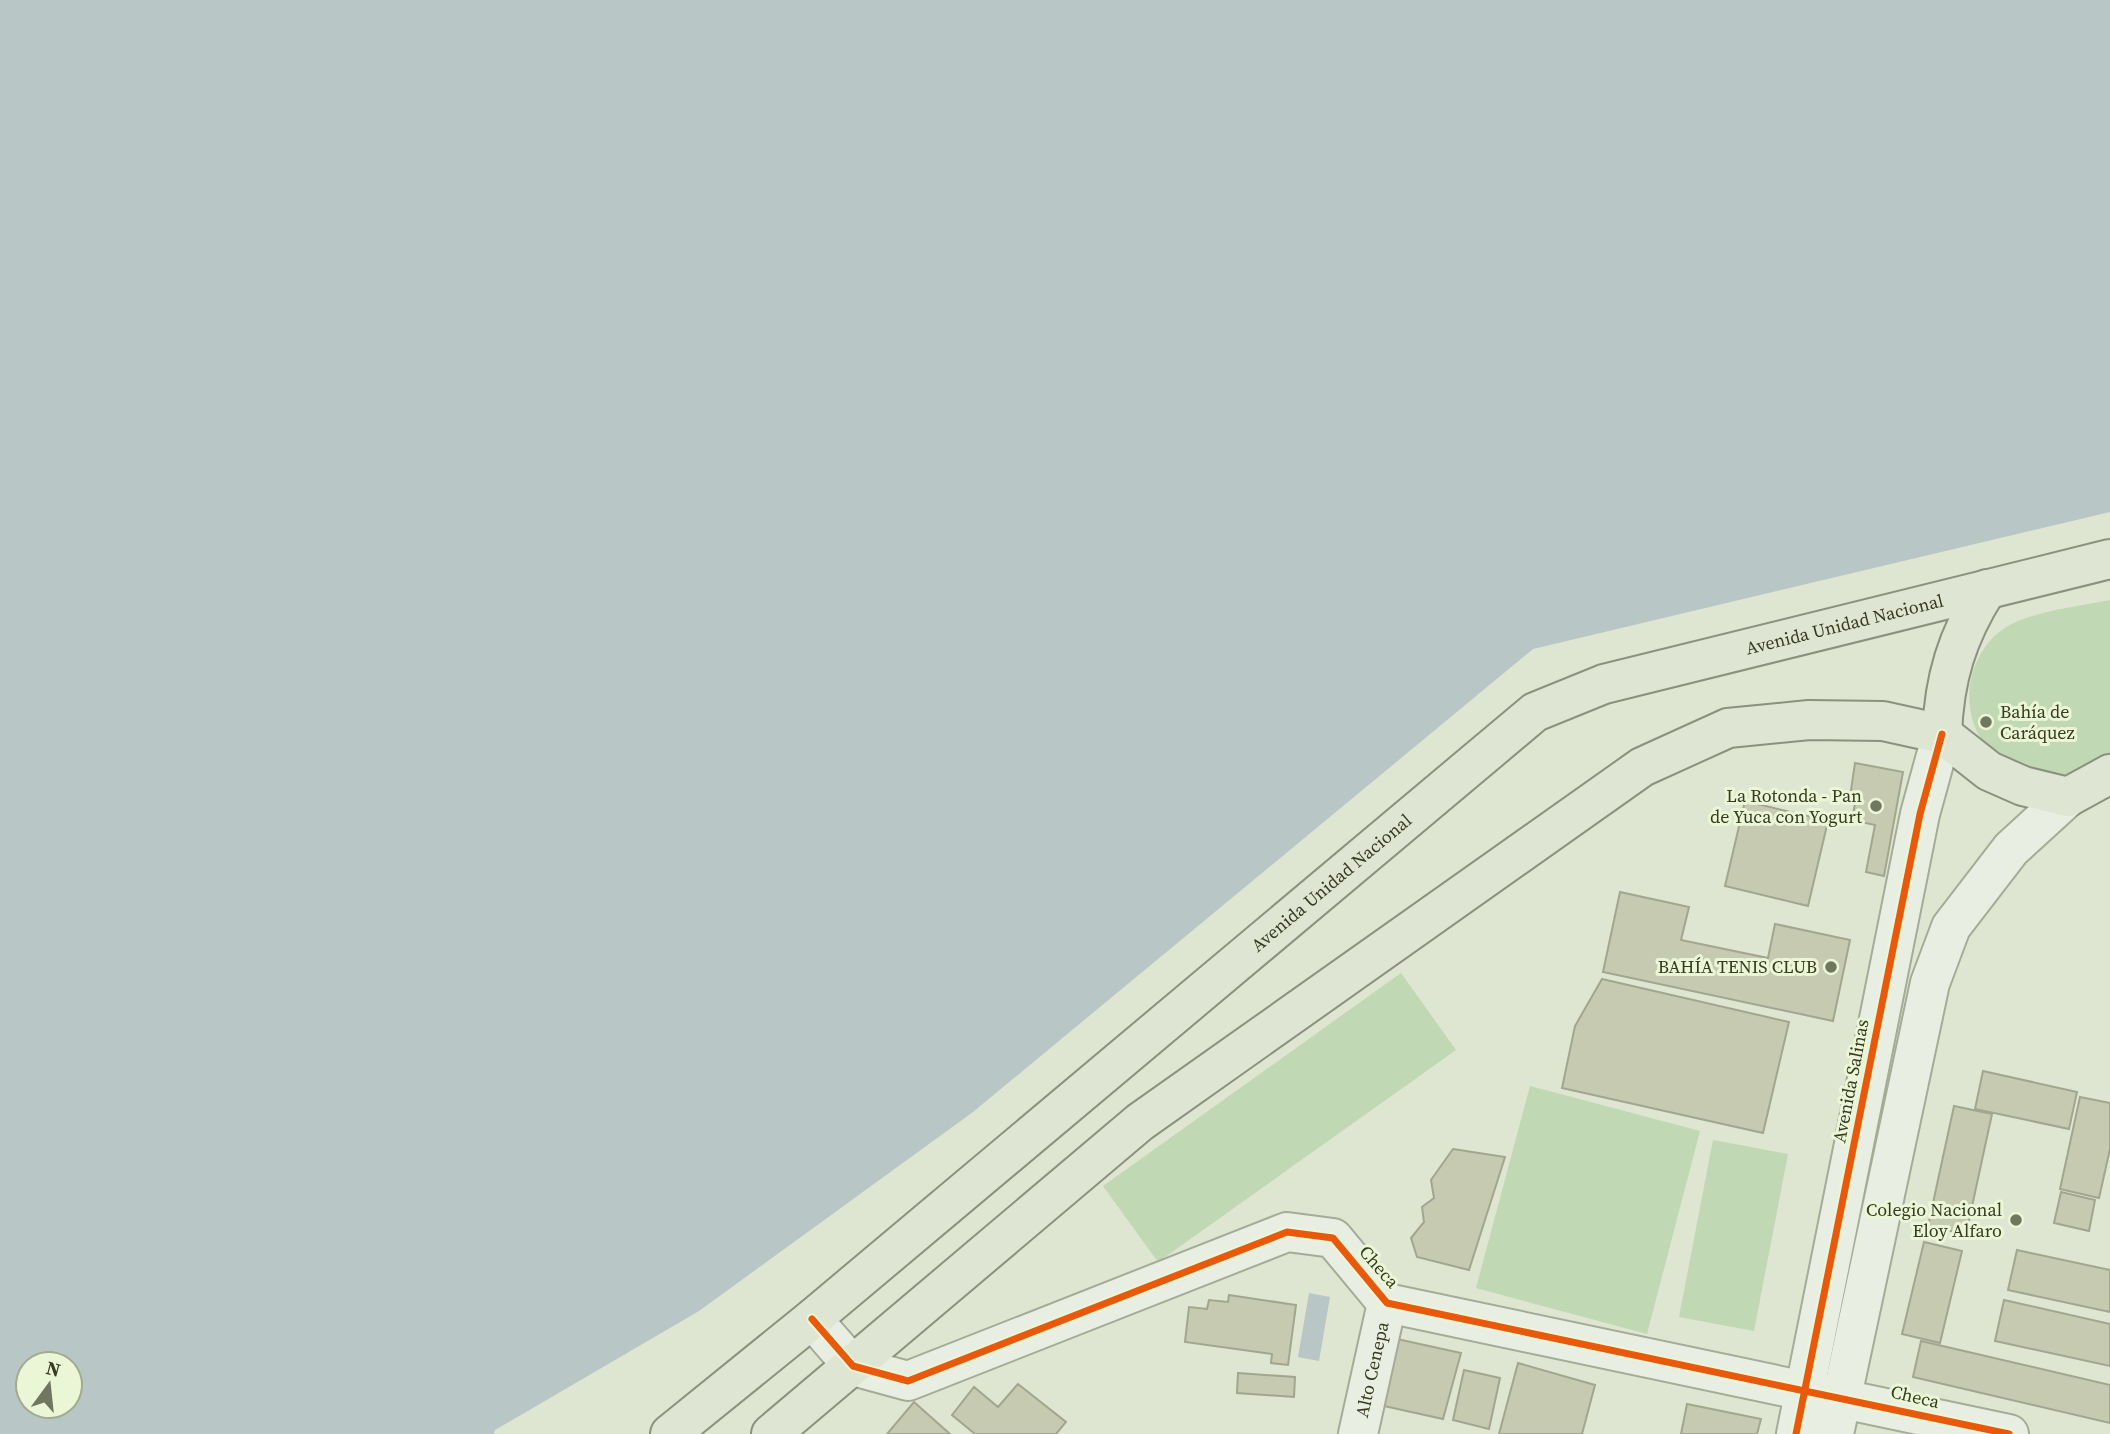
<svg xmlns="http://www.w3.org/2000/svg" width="2110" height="1434" viewBox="0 0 2110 1434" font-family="'Source Serif 4',serif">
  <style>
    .green { fill: #c0d8b3 }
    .water { fill: #b8c6c6; fill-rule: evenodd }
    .building { fill: #c5cab1; stroke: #a2a68f; stroke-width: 2 }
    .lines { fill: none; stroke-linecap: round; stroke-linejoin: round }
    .minor-casing { stroke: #a6ab98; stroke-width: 42 }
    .major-casing { stroke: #8c907f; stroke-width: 42 }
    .minor { stroke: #e9eee2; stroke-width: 38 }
    .major { stroke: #dfe5d3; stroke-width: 38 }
    .cycleway-casing { stroke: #ebf6d7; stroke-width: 11 }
    .cycleway { stroke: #e8590c; stroke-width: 7 }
    .poi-dot { fill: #71765e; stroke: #ebf6d7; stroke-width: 2.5 }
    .labels { text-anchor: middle; stroke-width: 6; stroke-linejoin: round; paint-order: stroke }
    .street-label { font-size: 18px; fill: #373a20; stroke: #ebf6d7 }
    .poi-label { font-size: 18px; fill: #373a20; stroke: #ebf6d7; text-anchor: end }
  </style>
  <rect width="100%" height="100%" fill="#dee5d0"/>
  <path class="green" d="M2110 600V753C2098 760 2085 769 2072 773 2055 778 2042 774 2026 768 2017 764 2003 762 1996 756 1952 719 1965 644 2016 622 2044 610 2080 606 2110 600Z
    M1401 973 1456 1050 1158 1262 1103 1186Z
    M1530 1086 1700 1131 1647 1334 1476 1288Z
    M1713 1140 1788 1154 1754 1331 1679 1317Z"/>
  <path class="water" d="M0 0H2110V512L1533 649 973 1112 699 1311 495 1430 494 1434H0ZM70 1364V1406H28V1364Z
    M1309 1293 1330 1297 1319 1361 1298 1357Z"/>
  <path class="building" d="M1855 763 1903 772 1884 876 1866 872 1875 825 1852 820 1857 792 1851 790Z
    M1745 801 1828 821 1808 906 1725 886Z
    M1620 892 1689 907 1681 940 1768 958 1775 924 1850 940 1833 1021 1603 972Z
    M1602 979 1789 1022 1763 1133 1562 1088 1575 1026Z
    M1983 1071 2077 1092 2069 1129 1975 1109Z
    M2080 1097 2110 1103V1149L2099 1198 2060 1189Z
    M1954 1106 1992 1114 1966 1234 1928 1226Z
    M1453 1149 1505 1157 1469 1270 1417 1257 1411 1238 1424 1222 1422 1207 1434 1198 1431 1180Z
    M2061 1192 2095 1200 2089 1231 2054 1223Z
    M1924 1242 1962 1251 1940 1343 1902 1334Z
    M2017 1250 2110 1270V1312L2008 1290Z
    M1229 1295 1296 1305 1288 1365 1271 1363 1272 1354 1185 1342 1189 1307 1207 1309 1209 1300 1228 1302Z
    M2004 1300 2110 1324V1366L1995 1341Z
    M1397 1339 1461 1353 1443 1419 1384 1406Z
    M1921 1341 2110 1385V1423L1913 1377Z
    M1518 1363 1595 1385 1582 1434H1499Z
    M1464 1370 1500 1378 1489 1429 1453 1420Z
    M1238 1373 1295 1377 1294 1397 1237 1393Z
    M1018 1384 1066 1422 1056 1434H975L952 1415 974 1387 998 1407Z
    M914 1402 950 1434H887Z
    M1687 1404 1761 1419 1757 1434H1681Z"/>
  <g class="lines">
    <defs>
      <g id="minor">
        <path d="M812 1319 853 1366 908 1381 1287 1232 1333 1238 1387 1303 2009 1434"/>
        <path id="s1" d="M1358 1434 1387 1303"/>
        <path d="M1796 1434 1920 814 1942 734"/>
        <path d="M1834 1434 1930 983 1951 927 2011 849 2068 797"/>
      </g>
      <g id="major">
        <path d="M1942 734C1944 679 1957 636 1987 589"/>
        <path id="s2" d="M670 1434 812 1319 1535 712 1604 684 2110 559"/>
        <path d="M771 1434 1140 1122 1642 767 1728 728 1809 720 1883 721 1942 734 1989 771 2023 786 2068 797 2110 774"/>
      </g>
    </defs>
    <use href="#minor" class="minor-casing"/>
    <use href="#major" class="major-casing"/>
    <use href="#minor" class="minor"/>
    <use href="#major" class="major"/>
    <defs>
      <path id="cycleway" d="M812 1319 853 1366 908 1381 1287 1232 1333 1238 1387 1303 2009 1434
        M1796 1434 1920 814 1942 734"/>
    </defs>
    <use href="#cycleway" class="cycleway-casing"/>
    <use href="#cycleway" class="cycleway"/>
  </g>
  <g class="poi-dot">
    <circle cx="1986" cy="722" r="7"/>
    <circle cx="1876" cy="806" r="7"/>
    <circle cx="1831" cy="967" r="7"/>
    <circle cx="2016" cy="1220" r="7"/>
  </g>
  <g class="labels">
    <g class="street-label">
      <text dy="6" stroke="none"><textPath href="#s2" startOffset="1449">Avenida Unidad Nacional</textPath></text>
      <text dy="6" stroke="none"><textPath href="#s2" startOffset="861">Avenida Unidad Nacional</textPath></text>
      <text transform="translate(1851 1081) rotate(-79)" y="6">Avenida Salinas</text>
      <text transform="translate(1379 1267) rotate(49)" y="6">Checa</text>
      <text dy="6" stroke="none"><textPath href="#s1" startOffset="66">Alto Cenepa</textPath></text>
      <text transform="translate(1915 1397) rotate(13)" y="6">Checa</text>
    </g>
    <g class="poi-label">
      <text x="2000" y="718" text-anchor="start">Bahía de<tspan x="2000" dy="21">Caráquez</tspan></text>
      <text x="1862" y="802">La Rotonda - Pan<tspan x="1862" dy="21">de Yuca con Yogurt</tspan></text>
      <text x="1817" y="973">BAHÍA TENIS CLUB</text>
      <text x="2002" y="1216">Colegio Nacional<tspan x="2002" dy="21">Eloy Alfaro</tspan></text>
    </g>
  </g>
  <g transform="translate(49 1385) rotate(15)"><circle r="33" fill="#ebf6d7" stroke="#a3ab8e" stroke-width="2"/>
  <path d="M0-5L12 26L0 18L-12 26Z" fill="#71765e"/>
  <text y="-10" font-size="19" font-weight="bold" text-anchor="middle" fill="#373a20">N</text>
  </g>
</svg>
